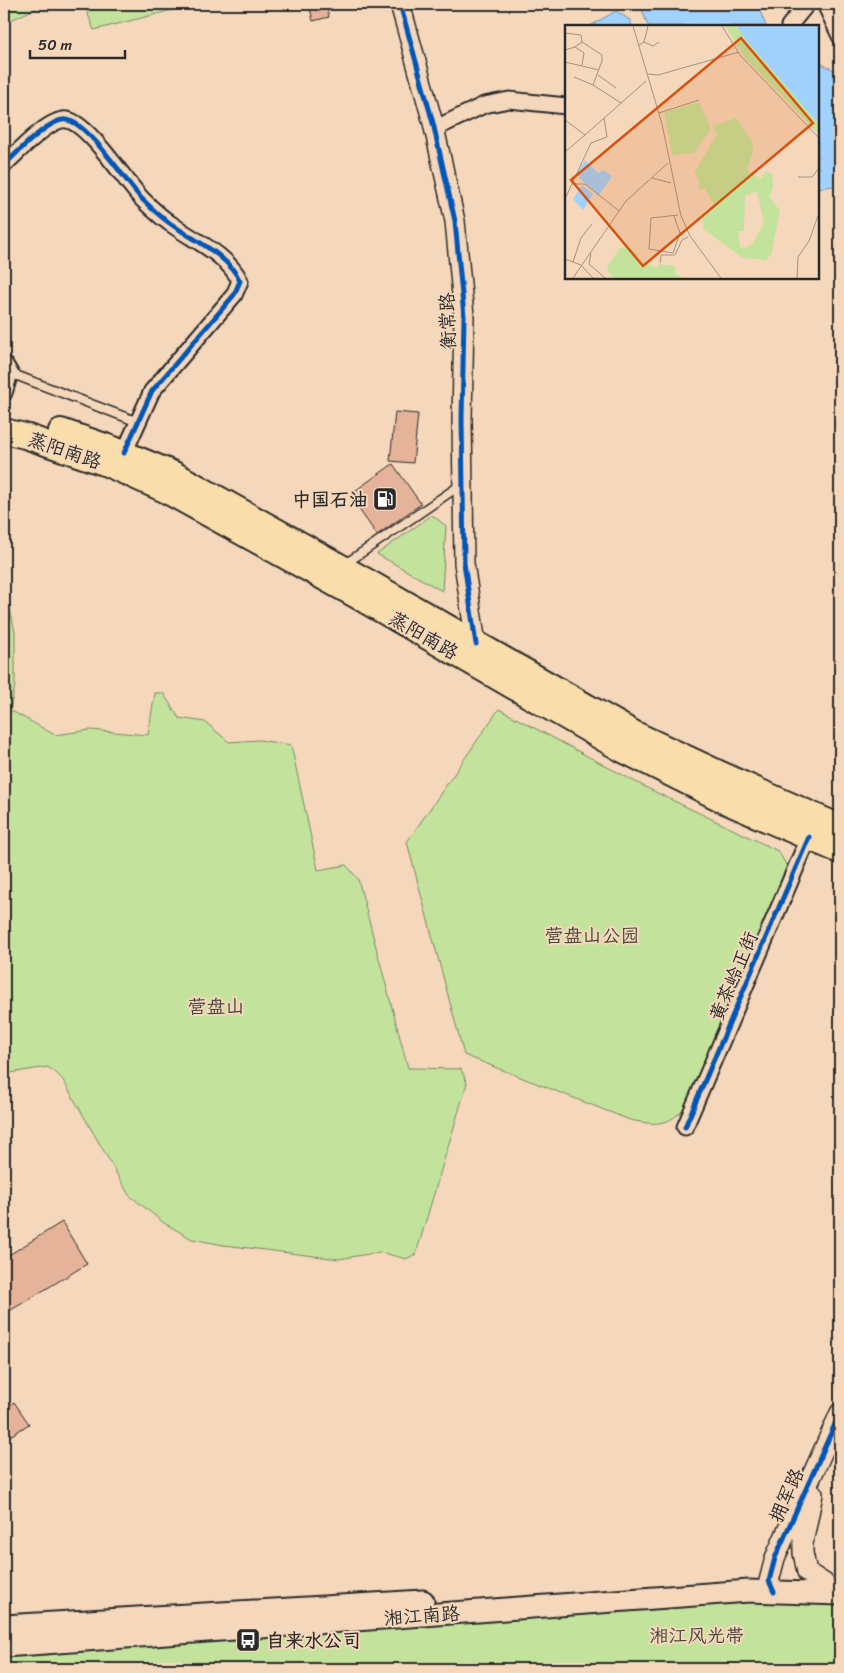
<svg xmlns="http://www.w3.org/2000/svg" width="844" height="1673" viewBox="0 0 844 1673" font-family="Sriracha,'LXGW WenKai TC',sans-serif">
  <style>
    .green { fill: #c3e39c; stroke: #778764 }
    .water { fill: #a1d1fd; stroke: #728fa9 }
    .building { fill: #e5b399; stroke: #2b2b2b }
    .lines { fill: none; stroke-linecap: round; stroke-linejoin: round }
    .service-casing { stroke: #2b2b2b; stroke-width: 11 }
    .minor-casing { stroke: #2b2b2b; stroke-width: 19 }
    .tertiary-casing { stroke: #2b2b2b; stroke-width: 22 }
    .secondary-casing { stroke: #2b2b2b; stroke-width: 25 }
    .primary-casing { stroke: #2b2b2b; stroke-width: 28 }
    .service { stroke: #f5d7bb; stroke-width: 8 }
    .minor { stroke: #f5d7bb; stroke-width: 15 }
    .tertiary { stroke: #f5d7bb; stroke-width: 19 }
    .secondary { stroke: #f5d7bb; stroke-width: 21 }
    .primary { stroke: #f9deab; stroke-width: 24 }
    .cycleway-casing { stroke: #f5d7bb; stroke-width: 8 }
    .cycleway { stroke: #0057b8; stroke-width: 5 }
    .labels { text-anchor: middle; stroke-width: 4; stroke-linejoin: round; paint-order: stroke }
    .street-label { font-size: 19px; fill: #2b2b2b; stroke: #f5d7bb }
    .poi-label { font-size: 19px; font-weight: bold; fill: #2b2b2b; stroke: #f5d7bb; text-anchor: end }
    .park-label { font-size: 19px; fill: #42473c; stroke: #f5d7bb }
    .inset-road { fill: none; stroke: #a49281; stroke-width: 1 }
    .view { fill: #d5540f; fill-opacity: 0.15; stroke: #d5540f; stroke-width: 2.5 }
    .inset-edge { fill: none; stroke: #2b2b2b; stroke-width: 2.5 }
  </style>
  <rect width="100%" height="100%" fill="#f5d7bb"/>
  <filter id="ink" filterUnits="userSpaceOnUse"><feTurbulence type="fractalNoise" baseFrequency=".02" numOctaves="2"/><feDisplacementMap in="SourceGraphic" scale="10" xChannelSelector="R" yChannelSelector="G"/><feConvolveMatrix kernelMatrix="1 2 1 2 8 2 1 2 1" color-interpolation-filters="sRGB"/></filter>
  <g filter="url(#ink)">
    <path class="green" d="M4 4H46L4 23Z
      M84 4H196L94 30Z
      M432 515 446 526 442 591 377 554Z
      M4 592 7 596 15 632V685L10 710 55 735 90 730 148 735 155 693H163L179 718 205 722 229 742 259 740 291 745 318 870 346 865 358 879 408 1068 461 1069 467 1083 416 1254 406 1259 380 1252 339 1259 224 1245 192 1239 164 1223 129 1195 63 1080 54 1071 47 1067 4 1074Z
      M499 709 647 788 778 851 788 868 686 1106C669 1127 655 1125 630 1120L464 1055 407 842Z
      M706 1599 808 1601 840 1605V1669H4V1651Z"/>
    <path class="water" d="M640 4H757L766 26H648Z
      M616 11 630 20 632 26H590Z
      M818 62 840 73V185L818 188Z"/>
    <path class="building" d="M309 4H326L329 17 313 21Z
      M395 412 418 414 413 463 390 461Z
      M393 464 421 504 377 535 349 495Z
      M62 1222 87 1264 8 1312 4 1305V1258Z
      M14 1402 29 1424 4 1440V1409Z"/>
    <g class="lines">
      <defs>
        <path id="service" d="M10 373 138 422
          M345 564 462 484"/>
        <path id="minor" d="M825 4 840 36
          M789 26 807 4
          M434 129 484 105 509 100 566 106
          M4 165C16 154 50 117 67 120 88 123 126 182 142 199 153 210 164 220 177 228 199 243 228 256 240 281L234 295 152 391 124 453
          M4 363 10 373 4 393
          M685 1127 809 837"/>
        <path id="tertiary" d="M400 4 433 123 455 221 464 316 462 419 464 563 476 644
          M813 1494 803 1543V1553L807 1572 824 1583
          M774 1592 769 1581 775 1558 840 1413"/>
        <path id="secondary" d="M4 1626 423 1601
          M4 1646 749 1591 840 1594"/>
        <path id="primary" d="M4 431 25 436 107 464 165 490 357 596 623 750 727 802 840 851
          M61 431 111 448 174 474 370 583 635 734 738 782 840 827"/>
      </defs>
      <use href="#service" class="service-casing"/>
      <use href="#minor" class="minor-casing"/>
      <use href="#tertiary" class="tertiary-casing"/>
      <use href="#secondary" class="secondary-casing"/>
      <use href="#primary" class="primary-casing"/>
      <use href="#service" class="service"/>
      <use href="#minor" class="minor"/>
      <use href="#tertiary" class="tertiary"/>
      <use href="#secondary" class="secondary"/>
      <use href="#primary" class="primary"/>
      <defs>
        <path id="cycleway" d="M400 4 433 123 455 221 464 316 462 419 464 563 476 644
          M4 165C16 154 50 117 67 120 88 123 126 182 142 199 153 210 164 220 177 228 199 243 228 256 240 281L234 295 152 391 124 453
          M685 1127 809 837
          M774 1592 769 1581 775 1558 840 1413"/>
      </defs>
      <use href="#cycleway" class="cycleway-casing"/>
      <use href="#cycleway" class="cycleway"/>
    </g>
  </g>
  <defs>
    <symbol id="fuel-square" viewBox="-11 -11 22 22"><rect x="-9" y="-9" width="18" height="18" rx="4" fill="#2b2b2b" stroke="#f5d7bb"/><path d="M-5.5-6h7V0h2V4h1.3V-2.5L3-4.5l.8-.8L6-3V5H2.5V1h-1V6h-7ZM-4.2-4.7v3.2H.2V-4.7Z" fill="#fff"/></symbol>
    <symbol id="bus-square" viewBox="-11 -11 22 22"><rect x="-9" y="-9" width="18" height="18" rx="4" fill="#2b2b2b" stroke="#f5d7bb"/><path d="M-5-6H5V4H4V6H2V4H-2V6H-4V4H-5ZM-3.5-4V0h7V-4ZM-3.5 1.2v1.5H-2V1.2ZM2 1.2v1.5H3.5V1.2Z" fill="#fff"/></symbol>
  </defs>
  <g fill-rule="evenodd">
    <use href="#fuel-square" x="371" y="485" width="28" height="28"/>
    <use href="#bus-square" x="234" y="1626" width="28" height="28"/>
  </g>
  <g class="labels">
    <g class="street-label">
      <text transform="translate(447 321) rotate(-92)" y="7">衡常路</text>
      <text transform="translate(65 450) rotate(19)" y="7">蒸阳南路</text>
      <text transform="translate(424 635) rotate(30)" y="7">蒸阳南路</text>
      <text transform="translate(733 976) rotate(-67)" y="7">黄茶岭正街</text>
      <text transform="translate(786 1495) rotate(-66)" y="7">拥军路</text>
      <text transform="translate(422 1615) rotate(-4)" y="7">湘江南路</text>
    </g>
    <g class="poi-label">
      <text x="368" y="506">中国石油</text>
      <text x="266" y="1647" text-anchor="start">自来水公司</text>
    </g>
    <g class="park-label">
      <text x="592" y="942">营盘山公园</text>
      <text x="216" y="1013">营盘山</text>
      <text x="697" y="1642">湘江风光带</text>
    </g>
  </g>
  <g transform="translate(565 25)">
    <rect width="254" height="254" fill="#f5d7bb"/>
    <path d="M160 1H171L254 99V109L180 33ZM134 77 146 104 129 128 107 130 99 87ZM171 93 187 116 188 126 182 145 197 154 200 146 207 149 208 163 204 171 215 186 206 231 202 232V235L178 233 138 204V190L149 179 140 164 134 165V155L129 148 152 109 148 101ZM192 167 199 198 188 218 181 223 175 222 173 206H179L180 170ZM62 221 73 229 70 234 92 243 94 239 110 241V248L118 253H49L42 246 43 241 55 223Z" fill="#c3e39c" fill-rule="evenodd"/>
    <path d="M172 1H254V99L180 14ZM20 135 33 148 38 145 47 151 34 170 14 153 13 147ZM17 160 28 169 18 185 8 174Z" fill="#a1d1fd"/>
    <path class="inset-road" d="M68 1 97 99 116 191 125 211 156 253M157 1 175 30 254 113M0 8 16 10 17 17 10 22M79 17 88 21 94 17M74 20 79 17 83 1M0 25 10 22 19 28 17 40M0 37 34 45M82 49 93 50 174 27M33 50 51 63M9 52 28 60 37 36V30L17 17M28 60 56 78M94 88 134 75M0 95 20 110 81 56M0 127 20 110M233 152H247L254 143M87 153 106 158M7 159H20L54 186M0 174 26 118 42 112 39 93M113 190 86 193 84 224 108 228 115 208 120 206M109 191 115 208M26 228 24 239 40 253M0 234 16 240 28 253M8 237 16 213 27 199M95 238 96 230H110L117 215 123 212M8 253 61 176 103 138M232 253 233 232 244 216 254 188"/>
    <path class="view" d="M176 13 248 98 78 241 6 155Z"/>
    <rect width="254" height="254" class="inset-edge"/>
  </g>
  <rect width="844" height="1673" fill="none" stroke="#f5d7bb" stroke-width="20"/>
  <rect x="10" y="10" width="824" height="1653" fill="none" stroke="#2b2b2b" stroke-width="2" filter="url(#ink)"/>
  <path d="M30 50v8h95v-8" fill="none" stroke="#2b2b2b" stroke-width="2.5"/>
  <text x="38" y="50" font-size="15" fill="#2b2b2b" stroke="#f5d7bb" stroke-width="4" paint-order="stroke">50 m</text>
</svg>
